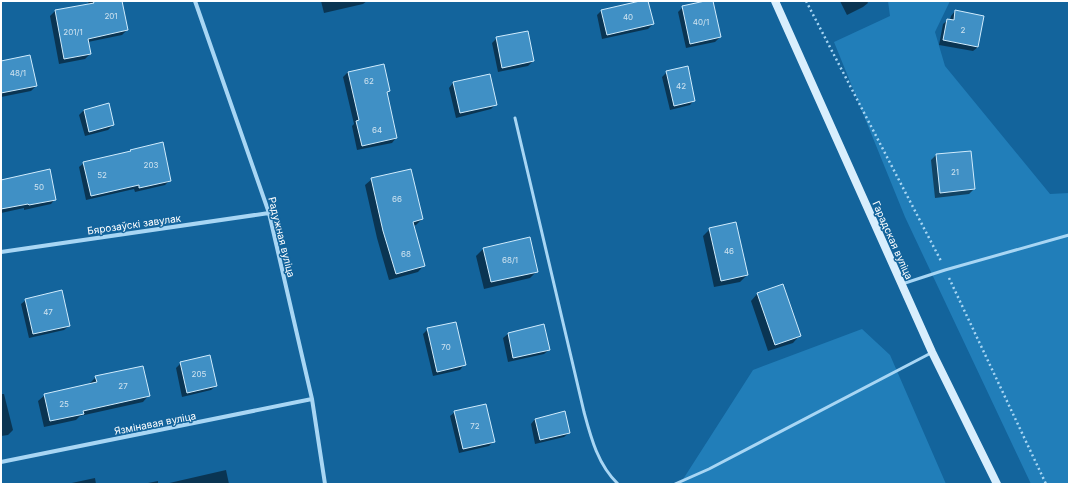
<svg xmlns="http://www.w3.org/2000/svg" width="1070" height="485" viewBox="0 0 1070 485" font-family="Inter,sans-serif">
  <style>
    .green { fill: #217eb9 }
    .shadow { fill: #0007 }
    .building { fill: #4090c5; stroke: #d0ecfd }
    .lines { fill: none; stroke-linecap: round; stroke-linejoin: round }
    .path { stroke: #a8d6f4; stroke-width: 2.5; stroke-dasharray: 2 3; stroke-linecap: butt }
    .service { stroke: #a8d6f4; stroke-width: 3 }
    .minor { stroke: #a8d6f4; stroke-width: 4 }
    .secondary { stroke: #d8eefd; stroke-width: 8 }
    .labels { text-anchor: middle; stroke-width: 3; stroke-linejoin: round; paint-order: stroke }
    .number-label { font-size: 8px; fill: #cfe3f0 }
    .street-label { font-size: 10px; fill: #fff; stroke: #13649c }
  </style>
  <rect width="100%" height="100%" fill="#13649c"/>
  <path class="green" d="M888 1H950L935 32 945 66 1050 194 1069 193V484H1031L905 217 834 42 890 16Z
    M862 329 890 355 946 484H680L753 370Z"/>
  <path class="shadow" d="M88 1H121L127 30 122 35 88 42 90 54 85 59 59 64 50 16 55 11 89 5Z
    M321 1H367L363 4 324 13Z
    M644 1H647L653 24 648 29 602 39 597 15 602 10Z
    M710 1H712L720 37 715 42 686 48 678 12 683 7Z
    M840 1H867L868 3 863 7 847 15Z
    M955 11 978 47 973 51 939 45 943 24 948 20H950L951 16Z
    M497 38 533 61 528 66 498 72 492 43Z
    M1 62 36 86 31 91 1 97Z
    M348 72 389 91 387 93 396 138 392 143 357 150 352 126 354 124 343 77Z
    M667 72 694 100 690 105 670 110 662 77Z
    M453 83 496 104 491 109 456 118 449 88Z
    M84 110 113 125 108 130 85 136 79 115Z
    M131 151 170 180 165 185 135 192 134 189 86 200 79 167 84 163 129 153Z
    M970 152 974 189 969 194 935 198 931 160 936 155Z
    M372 179 422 219 416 225 413 226 424 265 418 272 389 280 377 238 365 185Z
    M1 181 55 199 51 204 24 210V208L1 213Z
    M710 229 747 275 740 282 714 287 703 236Z
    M483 249 537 271 530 278 484 289 476 256Z
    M758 293 800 335 793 343 768 351 751 301Z
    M26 300 69 326 64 330 29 338 21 304Z
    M543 326 549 350 544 354 508 362 503 338 508 334Z
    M428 329 464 365 460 370 433 376 423 334Z
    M181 363 216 386 211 390 182 397 176 368Z
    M96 377 149 395 143 402 80 416 76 420 44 427 38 401 45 395 90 385V383Z
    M1 394H4L13 430 8 435 1 436Z
    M455 412 493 442 489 446 459 453 450 416Z
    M535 419 569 433 564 437 535 444 531 424Z
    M226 470 229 484H165Z
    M95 478 96 484H67Z
    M158 481V484H143Z"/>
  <path class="building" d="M93 1H122L128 30 88 39 91 54 64 59 55 10 94 3Z
    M640 1H648L654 24 607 35 601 10Z
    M705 1H713L721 37 690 44 682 6Z
    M955 10 984 16 978 47 943 40 947 19 954 20Z
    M528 31 534 61 502 68 496 37Z
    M30 55 37 86 1 93V61Z
    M384 64 390 91 387 92 397 138 362 146 356 121 359 120 348 72Z
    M688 66 695 101 674 106 666 71Z
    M490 74 497 105 460 113 453 82Z
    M109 103 114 125 89 132 84 110Z
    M163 142 171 181 139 188V185L91 196 83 162 131 151 130 150Z
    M971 151 975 189 940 193 936 154Z
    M50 169 56 200 29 205 28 204 1 209V180Z
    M411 169 423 219 413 222 425 266 396 274 383 231 371 178Z
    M736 222 748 275 721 281 709 228Z
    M530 237 538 272 491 282 483 248Z
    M783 284 801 336 775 345 757 293Z
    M62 290 70 326 33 334 25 299Z
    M456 322 466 365 437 372 427 328Z
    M544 324 550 350 513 358 508 333Z
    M210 355 217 386 187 393 180 362Z
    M143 366 150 396 83 411 84 414 50 421 44 394 97 382 95 376Z
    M486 404 495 442 463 449 454 411Z
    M565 411 570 433 540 440 535 419Z"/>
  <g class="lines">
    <path class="path" d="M806 1 941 261
      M949 278 1046 484"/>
    <path class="service" d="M515 118 584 412C591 438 598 465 618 484
      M902 284 945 270 1069 235
      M675 484 709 469 931 353"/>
    <path class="minor" d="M195 1 269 213 312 399 325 484
      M1 252 269 213
      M1 462 312 399"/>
    <path class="secondary" d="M775 1 932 352 997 484"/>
  </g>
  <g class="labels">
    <g class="number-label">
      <text x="111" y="19">201</text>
      <text x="628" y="20">40</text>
      <text x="701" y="25">40/1</text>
      <text x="963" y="33">2</text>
      <text x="73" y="35">201/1</text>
      <text x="18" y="76">48/1</text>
      <text x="369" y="84">62</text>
      <text x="681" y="89">42</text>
      <text x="377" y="133">64</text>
      <text x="151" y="168">203</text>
      <text x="955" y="175">21</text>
      <text x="102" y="178">52</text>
      <text x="39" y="190">50</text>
      <text x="397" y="202">66</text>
      <text x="729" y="254">46</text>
      <text x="406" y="257">68</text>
      <text x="510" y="263">68/1</text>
      <text x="48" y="315">47</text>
      <text x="446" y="350">70</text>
      <text x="199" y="377">205</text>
      <text x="123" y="389">27</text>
      <text x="64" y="407">25</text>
      <text x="475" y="429">72</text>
    </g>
    <g class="street-label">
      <text transform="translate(134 224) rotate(-8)" y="4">Бярозаўскі завулак</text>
      <text transform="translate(282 237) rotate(76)" y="4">Радужная вуліца</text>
      <text transform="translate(893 240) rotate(66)" y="4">Гарадская вуліца</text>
      <text transform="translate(155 423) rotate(-11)" y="4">Язмінавая вуліца</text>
    </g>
  </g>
  <rect width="1070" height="485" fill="none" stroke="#ffffff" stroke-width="4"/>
</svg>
